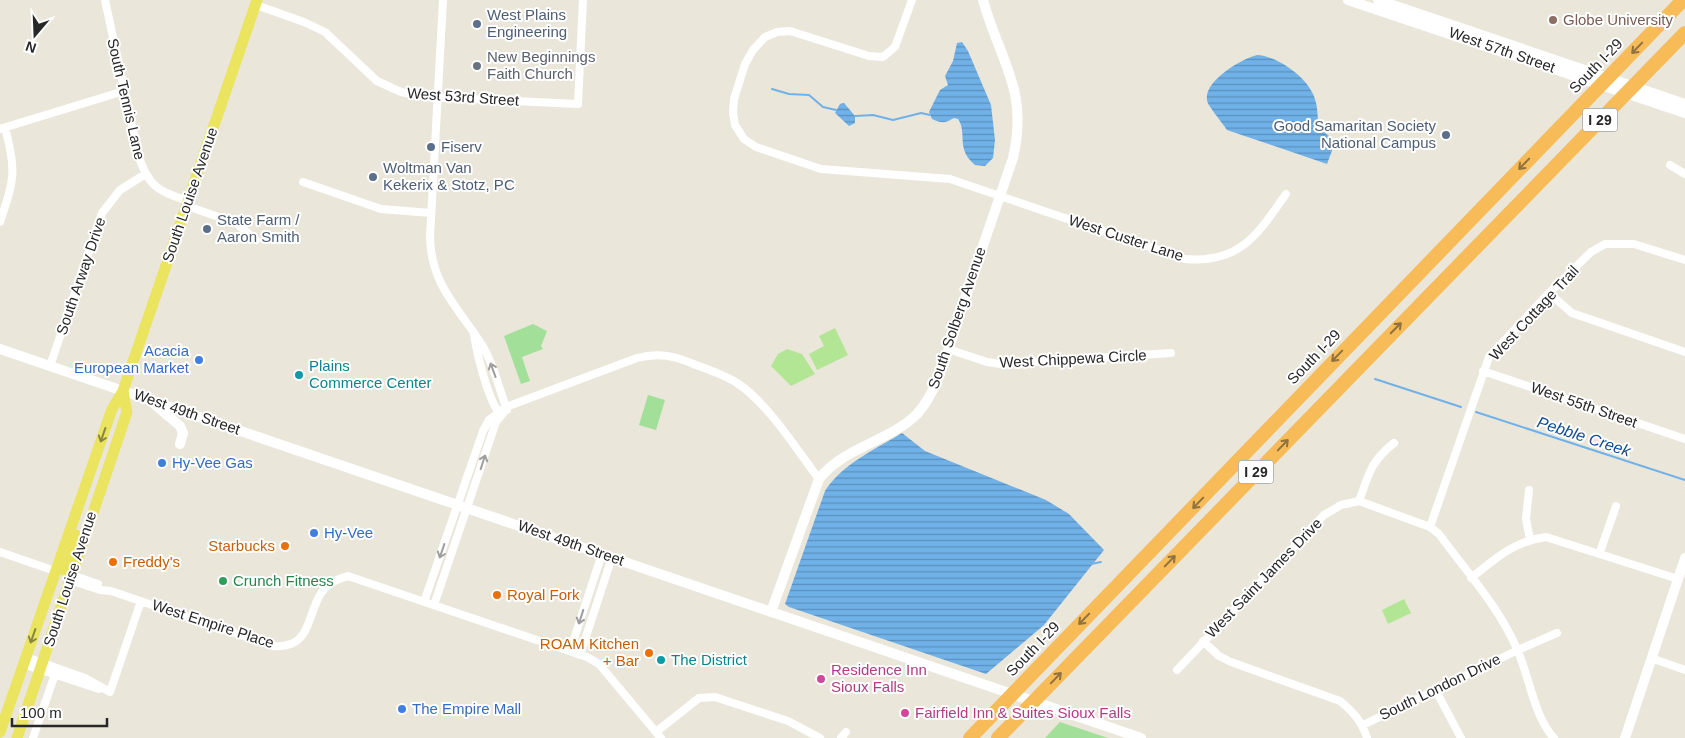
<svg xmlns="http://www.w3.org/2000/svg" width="1685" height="738" viewBox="0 0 1685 738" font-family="Arial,sans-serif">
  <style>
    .green { fill: #a2df98 }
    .pitch { fill: #b3e694 }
    .water { fill: url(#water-rules) }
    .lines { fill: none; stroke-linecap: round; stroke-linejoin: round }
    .stream { stroke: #70b1e8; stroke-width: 2 }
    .street { stroke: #fff; stroke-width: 8 }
    .secondary { stroke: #fff; stroke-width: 10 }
    .primary { stroke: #eae45f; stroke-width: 11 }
    .highway { stroke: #f7bb58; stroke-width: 14 }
    .oneway { stroke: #907240 }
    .oneway2 { stroke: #9e9e9e }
    .oneway3 { stroke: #898644 }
    .education-dot { fill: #8d6e63; stroke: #fff; stroke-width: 2 }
    .service-dot { fill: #5c6f8a; stroke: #fff; stroke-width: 2 }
    .worship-dot { fill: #6b7280; stroke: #fff; stroke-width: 2 }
    .shop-dot { fill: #3f7fe0; stroke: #fff; stroke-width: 2 }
    .culture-dot { fill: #0f9aa8; stroke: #fff; stroke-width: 2 }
    .food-dot { fill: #e8710a; stroke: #fff; stroke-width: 2 }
    .leisure-dot { fill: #2e9e5b; stroke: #fff; stroke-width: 2 }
    .hotel-dot { fill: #d1479c; stroke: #fff; stroke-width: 2 }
    .labels { text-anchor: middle; stroke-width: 4; stroke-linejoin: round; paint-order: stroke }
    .shield { fill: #fff; stroke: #686868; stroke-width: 1 }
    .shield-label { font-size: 14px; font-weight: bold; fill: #282828 }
    .service-label { font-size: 15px; fill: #4e5e75; stroke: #fff; text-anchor: start }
    .education-label { font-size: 15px; fill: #785e54; stroke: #fff; text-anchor: start }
    .street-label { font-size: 15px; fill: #282828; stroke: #fff }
    .worship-label { font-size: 15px; fill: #5b616d; stroke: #fff; text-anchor: start }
    .shop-label { font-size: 15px; fill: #366cbe; stroke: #fff; text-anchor: start }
    .culture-label { font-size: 15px; fill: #0d838f; stroke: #fff; text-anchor: start }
    .food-label { font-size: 15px; fill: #c56008; stroke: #fff; text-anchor: end }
    .leisure-label { font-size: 15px; fill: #27864d; stroke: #fff; text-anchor: start }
    .hotel-label { font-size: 15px; fill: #b23c85; stroke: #fff; text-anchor: start }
    .water-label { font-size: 16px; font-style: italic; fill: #134d91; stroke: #fff }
  </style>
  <defs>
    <pattern id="water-rules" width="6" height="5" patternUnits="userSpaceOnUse" patternTransform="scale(1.25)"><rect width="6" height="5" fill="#70b1e8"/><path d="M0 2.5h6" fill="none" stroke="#5c90bc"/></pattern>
  </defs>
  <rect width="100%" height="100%" fill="#eae6da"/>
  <path class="green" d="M533 324 547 331 541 346 543 349 522 357 530 381 521 384 504 336Z
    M648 395 665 400 656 430 639 425Z
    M1060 722 1108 738H1045Z"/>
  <path class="pitch" d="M835 328 848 355 817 370 809 354 824 346 819 336Z
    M787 349 802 354 815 374 791 386 771 366 778 354Z
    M1404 599 1411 613 1388 624 1382 610Z"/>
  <path class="water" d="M962 42 968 51 991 105 995 140 993 158 985 166 975 165C955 148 968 134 958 119L954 118C945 123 943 124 932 119L929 112 940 90 948 85 945 76 953 61 957 43Z
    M1257 55C1277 56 1305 76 1313 94 1323 116 1309 126 1336 140L1327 164 1227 130C1222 122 1207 105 1207 100 1204 81 1241 59 1257 55Z
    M844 103 855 116V123L849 126 835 113 840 104Z
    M902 433 925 451 1046 500 1069 514 1104 550 1044 625 986 674 789 607 785 604 825 491C842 464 876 449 902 433Z"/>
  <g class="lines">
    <path class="stream" d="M772 89 789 94 809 95 823 107 836 110
      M855 116 873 115 893 120 921 113 930 115
      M1375 379 1461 407
      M1476 412 1685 480
      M1091 564 1101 562"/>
    <path class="street" d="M105 0 138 154C148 186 157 191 188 201
      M443 0 430 237C431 285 458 307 482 345 494 364 499 389 507 410
      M912 0 895 47 883 57 869 56 790 31 777 32 765 37 753 50 745 64 734 99 733 113 735 125 744 139 756 147 821 169 950 179 1185 259C1240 264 1258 234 1286 194
      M256 5 304 22 325 32 377 81 401 92 427 97 578 104 583 0
      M0 129 124 91
      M1670 165 1685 174
      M303 182 381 209 431 213
      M187 206 236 223 256 240
      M0 222C14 180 17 171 5 128
      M1549 293 1572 313 1685 352
      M474 335C477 353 488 402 501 415
      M948 349 987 362 1001 364 1171 353
      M50 366 102 213 120 190 144 175
      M1483 371 1685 439
      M1529 490 1526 519 1530 539
      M1359 501C1369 474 1370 462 1394 443
      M1430 527 1489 357 1549 293 1591 252 1605 244H1634L1685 260
      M0 552 55 571
      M1600 552 1616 506
      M72 575 98 584
      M1471 578C1495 559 1514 541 1546 537L1678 579
      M70 580 100 590 111 591 273 646C318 650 304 602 330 584 335 580 342 578 348 576L587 657 599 664 661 738
      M424 602 483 431 489 420 506 407 637 358C659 352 675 356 696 365 710 370 725 375 737 383 767 402 797 450 819 479
      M434 605 496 422 505 411
      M1203 641 1219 656 1231 662 1340 701C1353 712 1362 721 1367 738
      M570 651 602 554
      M580 655 612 557
      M26 657 85 678 110 692
      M1651 658 1685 670
      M23 664 99 689
      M1177 670 1324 515 1341 505 1359 501 1430 527 1439 534C1466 571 1499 607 1517 649 1529 675 1534 717 1554 738
      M1435 689 1461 738
      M110 692 141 601
      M1363 725 1518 650 1557 633
      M656 732 699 698 715 697 788 721 820 738
      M33 738 55 674
      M841 738 846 732"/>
    <path class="secondary" d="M1348 0 1685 113
      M1378 0 1685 104
      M0 349 1141 738
      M153 403 180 426 183 433 180 444
      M771 612 819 479C845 446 889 442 917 414 940 389 950 342 961 310 978 259 996 209 1013 158 1029 89 1000 62 983 0
      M1625 738 1685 558"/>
    <path class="primary" d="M72 575 127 412 123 391
      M0 732 112 409 123 391 257 0
      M17 738 70 580C60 567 71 549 76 535"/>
    <path class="highway" d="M970 738 1683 0
      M998 738 1685 33"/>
  </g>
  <defs><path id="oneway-shaft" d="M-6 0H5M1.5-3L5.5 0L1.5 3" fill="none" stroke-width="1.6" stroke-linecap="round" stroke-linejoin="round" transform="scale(1.25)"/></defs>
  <g class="oneway">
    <use href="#oneway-shaft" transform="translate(1637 48) rotate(134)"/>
    <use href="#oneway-shaft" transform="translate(1524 164) rotate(134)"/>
    <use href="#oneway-shaft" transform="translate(1396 328) rotate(-45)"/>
    <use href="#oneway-shaft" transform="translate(1337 356) rotate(134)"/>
    <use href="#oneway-shaft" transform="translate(1283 445) rotate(-46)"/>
    <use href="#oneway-shaft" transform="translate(1198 503) rotate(134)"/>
    <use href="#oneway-shaft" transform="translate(1170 561) rotate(-46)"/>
    <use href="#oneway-shaft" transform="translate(1084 619) rotate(134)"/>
    <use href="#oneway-shaft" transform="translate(1056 678) rotate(-46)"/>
  </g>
  <g class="oneway2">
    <use href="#oneway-shaft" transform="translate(493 370) rotate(-110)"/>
    <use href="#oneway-shaft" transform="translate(483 462) rotate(-72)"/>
    <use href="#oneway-shaft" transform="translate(442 551) rotate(109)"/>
    <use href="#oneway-shaft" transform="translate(581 617) rotate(108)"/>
  </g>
  <g class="oneway3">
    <use href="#oneway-shaft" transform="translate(103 435) rotate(109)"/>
    <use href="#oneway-shaft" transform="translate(33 636) rotate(109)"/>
  </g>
  <circle class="education-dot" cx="1553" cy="20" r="5"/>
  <g class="service-dot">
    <circle cx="477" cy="24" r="5"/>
    <circle cx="1446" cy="135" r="5"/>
    <circle cx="431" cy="147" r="5"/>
    <circle cx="373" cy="177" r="5"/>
    <circle cx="207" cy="229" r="5"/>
  </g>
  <circle class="worship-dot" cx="477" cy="66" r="5"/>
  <g class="shop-dot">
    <circle cx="199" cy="360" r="5"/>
    <circle cx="162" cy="463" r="5"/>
    <circle cx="314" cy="533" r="5"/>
    <circle cx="402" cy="709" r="5"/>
  </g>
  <g class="culture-dot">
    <circle cx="299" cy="375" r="5"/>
    <circle cx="661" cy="660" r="5"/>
  </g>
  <g class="food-dot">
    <circle cx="285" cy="546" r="5"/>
    <circle cx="113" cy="562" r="5"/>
    <circle cx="497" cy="595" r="5"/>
    <circle cx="649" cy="653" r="5"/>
  </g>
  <circle class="leisure-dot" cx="223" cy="581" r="5"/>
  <g class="hotel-dot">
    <circle cx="821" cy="679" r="5"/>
    <circle cx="905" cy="713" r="5"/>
  </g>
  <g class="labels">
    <g class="shield">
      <rect x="1582.5" y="108.5" width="35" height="23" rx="4"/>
      <rect x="1238.5" y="460.5" width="35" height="23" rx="4"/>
    </g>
    <g class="shield-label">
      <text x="1600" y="125">I 29</text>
      <text x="1256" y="477">I 29</text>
    </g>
    <g class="service-label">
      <text x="487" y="20">West Plains<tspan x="487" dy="17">Engineering</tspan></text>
      <text x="1436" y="131" text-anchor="end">Good Samaritan Society<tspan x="1436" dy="17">National Campus</tspan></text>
      <text x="441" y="152">Fiserv</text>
      <text x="383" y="173">Woltman Van<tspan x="383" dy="17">Kekerix &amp; Stotz, PC</tspan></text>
      <text x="217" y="225">State Farm /<tspan x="217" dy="17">Aaron Smith</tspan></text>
    </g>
    <g class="education-label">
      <text x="1563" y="25">Globe University</text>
    </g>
    <g class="street-label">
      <text transform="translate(1502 50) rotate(19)" y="5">West 57th Street</text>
      <text transform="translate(1596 66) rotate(-46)" y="5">South I-29</text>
      <text transform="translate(463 97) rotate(4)" y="5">West 53rd Street</text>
      <text transform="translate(126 99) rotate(77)" y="5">South Tennis Lane</text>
      <text transform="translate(190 195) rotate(-71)" y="5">South Louise Avenue</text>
      <text transform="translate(1126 238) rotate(18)" y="5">West Custer Lane</text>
      <text transform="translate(81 276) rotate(-71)" y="5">South Arway Drive</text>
      <text transform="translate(1534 313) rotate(-47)" y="5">West Cottage Trail</text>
      <text transform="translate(957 318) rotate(-71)" y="5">South Solberg Avenue</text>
      <text transform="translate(1314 357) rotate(-46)" y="5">South I-29</text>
      <text transform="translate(1073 359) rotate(-3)" y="5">West Chippewa Circle</text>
      <text transform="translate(1584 405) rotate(19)" y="5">West 55th Street</text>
      <text transform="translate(187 412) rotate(19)" y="5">West 49th Street</text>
      <text transform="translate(571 543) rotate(19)" y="5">West 49th Street</text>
      <text transform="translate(1264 578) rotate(-46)" y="5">West Saint James Drive</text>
      <text transform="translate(70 579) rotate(-72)" y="5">South Louise Avenue</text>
      <text transform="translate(213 624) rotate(18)" y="5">West Empire Place</text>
      <text transform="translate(1033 649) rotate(-46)" y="5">South I-29</text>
      <text transform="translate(1440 687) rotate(-26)" y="5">South London Drive</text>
    </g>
    <g class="worship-label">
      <text x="487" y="62">New Beginnings<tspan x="487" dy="17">Faith Church</tspan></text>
    </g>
    <g class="shop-label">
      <text x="189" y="356" text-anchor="end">Acacia<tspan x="189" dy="17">European Market</tspan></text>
      <text x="172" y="468">Hy-Vee Gas</text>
      <text x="324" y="538">Hy-Vee</text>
      <text x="412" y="714">The Empire Mall</text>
    </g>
    <g class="culture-label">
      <text x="309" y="371">Plains<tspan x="309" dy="17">Commerce Center</tspan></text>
      <text x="671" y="665">The District</text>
    </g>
    <g class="food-label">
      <text x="275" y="551">Starbucks</text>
      <text x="123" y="567" text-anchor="start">Freddy's</text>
      <text x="507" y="600" text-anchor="start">Royal Fork</text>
      <text x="639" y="649">ROAM Kitchen<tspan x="639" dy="17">+ Bar</tspan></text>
    </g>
    <g class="leisure-label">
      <text x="233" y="586">Crunch Fitness</text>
    </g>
    <g class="hotel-label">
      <text x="831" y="675">Residence Inn<tspan x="831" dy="17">Sioux Falls</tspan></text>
      <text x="915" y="718">Fairfield Inn &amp; Suites Sioux Falls</text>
    </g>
    <g class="water-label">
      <text transform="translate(1584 436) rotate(18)" y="6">Pebble Creek</text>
    </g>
  </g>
  <g transform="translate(35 35) rotate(199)" stroke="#ffffff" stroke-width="4" paint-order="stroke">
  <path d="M0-4L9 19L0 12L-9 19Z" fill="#282828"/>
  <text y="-8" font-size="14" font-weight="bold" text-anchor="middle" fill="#282828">N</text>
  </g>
  <path d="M12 718v8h95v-8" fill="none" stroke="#282828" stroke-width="2.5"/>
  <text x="20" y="718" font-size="15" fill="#282828" stroke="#ffffff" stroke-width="4" paint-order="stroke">100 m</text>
</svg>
